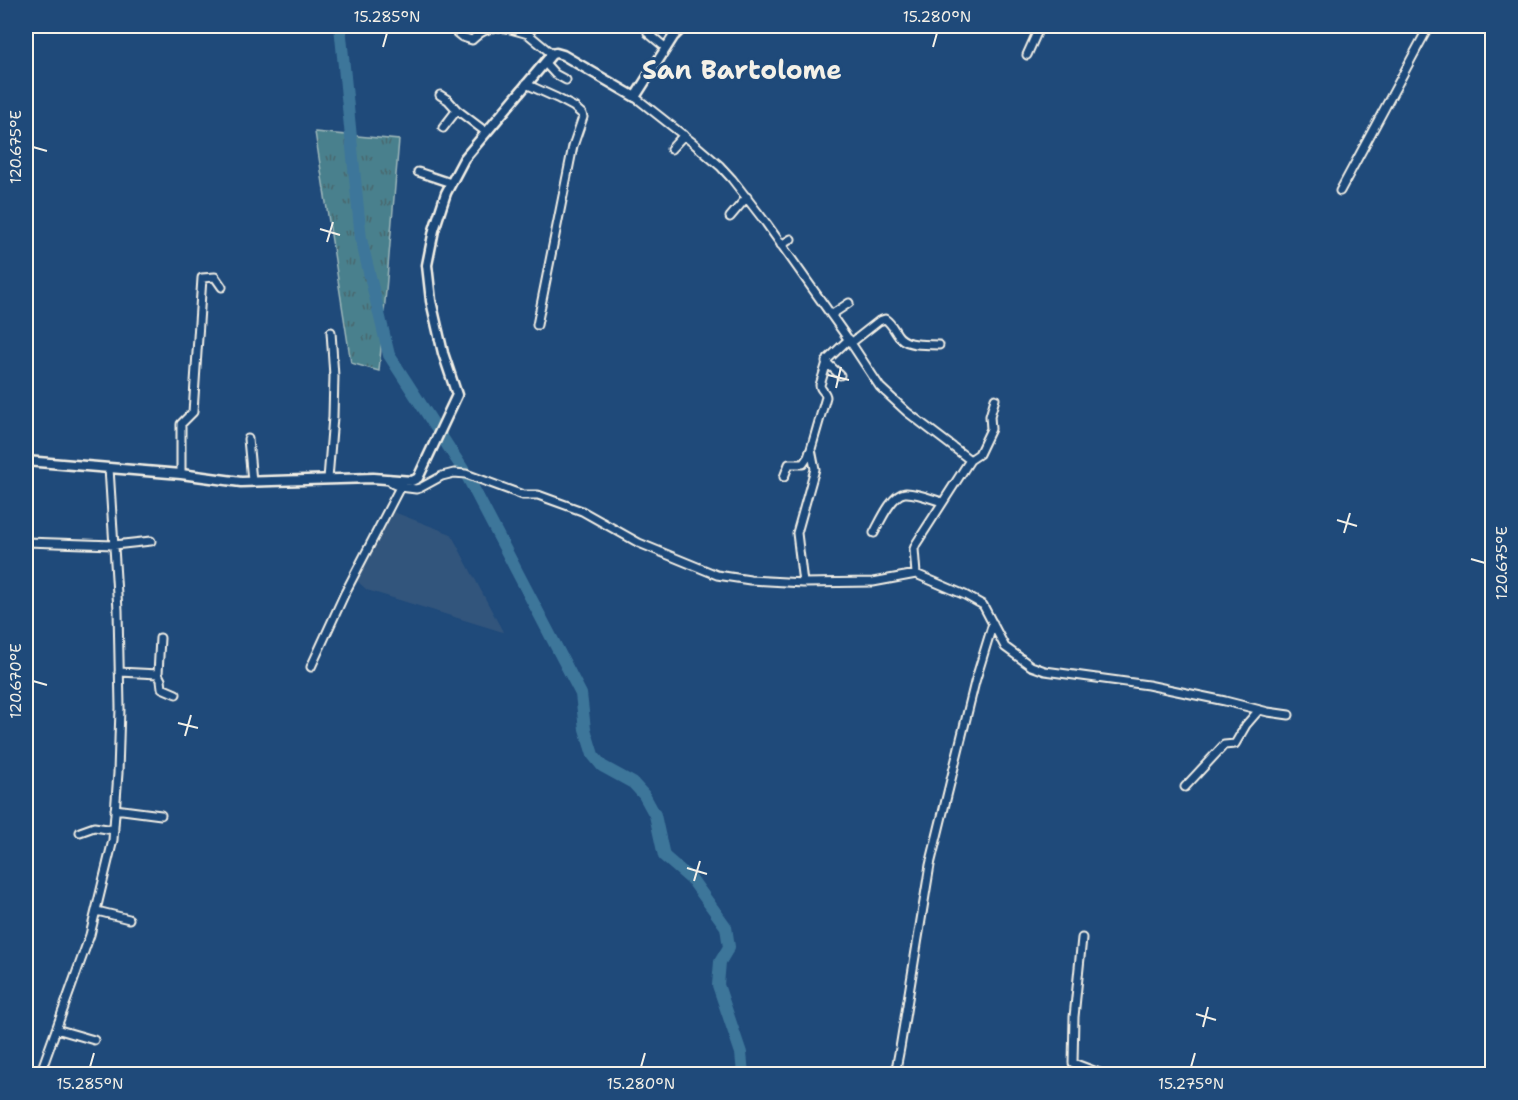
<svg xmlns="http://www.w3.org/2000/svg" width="1518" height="1100" viewBox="0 0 1518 1100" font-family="'Shantell Sans',sans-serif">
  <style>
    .built { fill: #33557c }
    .grass { fill: url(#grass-tufts); stroke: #9fb8ba; stroke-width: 1.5 }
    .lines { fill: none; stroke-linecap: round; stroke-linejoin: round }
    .river { stroke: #3e769a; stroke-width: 12 }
    .minor-casing { stroke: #f4f1e8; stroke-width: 11 }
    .tertiary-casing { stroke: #f4f1e8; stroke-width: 13 }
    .minor { stroke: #1f4a7a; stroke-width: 7 }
    .tertiary { stroke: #1f4a7a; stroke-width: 8 }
    .ticks { fill: none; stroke: #f4f1e8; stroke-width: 2 }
    .labels { text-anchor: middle; stroke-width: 6; stroke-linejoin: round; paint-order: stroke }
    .quarter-label { font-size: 26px; font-weight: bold; fill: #f4f1e8; stroke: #1f4a7a }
    .neatline { fill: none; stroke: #f4f1e8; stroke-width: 2 }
    .ticks-label { font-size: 15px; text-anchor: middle; fill: #f4f1e8 }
  </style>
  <defs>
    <pattern id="grass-tufts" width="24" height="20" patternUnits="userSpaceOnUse" patternTransform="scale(1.5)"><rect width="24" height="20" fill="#4a808d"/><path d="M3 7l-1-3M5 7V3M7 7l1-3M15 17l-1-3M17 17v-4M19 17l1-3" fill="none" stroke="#4a676d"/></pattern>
  </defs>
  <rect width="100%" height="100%" fill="#1f4a7a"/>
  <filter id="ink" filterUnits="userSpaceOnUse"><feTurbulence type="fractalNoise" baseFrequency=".0167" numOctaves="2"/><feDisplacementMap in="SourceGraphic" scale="12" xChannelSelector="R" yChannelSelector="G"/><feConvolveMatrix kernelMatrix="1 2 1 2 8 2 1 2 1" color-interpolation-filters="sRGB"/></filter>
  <g filter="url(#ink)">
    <path class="built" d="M391 511 451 534 503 632 367 590 355 579Z"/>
    <path class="grass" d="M315 132 399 140 379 371 351 363Z"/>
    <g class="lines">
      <path class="river" d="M340 26 361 239 389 355 466 474 581 694 585 729 593 755 602 766 633 783 644 795 655 815 664 856 693 881 726 927 729 947 720 962 718 985 741 1053 743 1074"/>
      <defs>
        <path id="minor" d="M530 26 528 34 552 54
          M457 33 462 37 472 40C476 37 479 33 484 31 498 23 513 30 528 34
          M648 33 666 48
          M1027 55 1040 26
          M545 63 555 74 566 80
          M526 84 557 98 574 107 582 114 583 117 573 146 537 325
          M440 95 448 100 457 110 486 132
          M635 97 692 142 720 166 732 179 766 223 851 343 880 387 907 412 970 460 916 544 914 549 916 574
          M443 128 457 110
          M671 149 684 135
          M418 172 451 183
          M1340 191 1429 26
          M730 217 747 197
          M781 245 791 239
          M831 315 849 303
          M851 343 879 321 885 319C891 323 893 328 897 334 905 347 926 344 939 345
          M826 362 840 375
          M248 439 252 481
          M970 460 979 454 991 429 990 416 995 399
          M181 474V424L193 412 202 278 215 277 222 287
          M784 477 789 464H803L808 457 810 451
          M328 479 333 417 334 376 331 332
          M389 479 393 484 400 487 416 489 420 488 442 476 454 473 466 474 523 495H538L582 511 639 543 717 575 750 580 803 583 873 582 916 574 965 595 983 605 1005 647 1031 666 1045 671 1148 685 1225 701 1268 712 1289 715
          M874 533C880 522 892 494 905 493 915 492 932 499 942 502
          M26 542 114 545 151 541
          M803 583 797 533 815 469 811 449 826 397C826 392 820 390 820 385L828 359 849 339
          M311 667 345 593 400 487
          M119 672 158 674 160 638
          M158 674 161 680 162 688 176 694
          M1185 787 1224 745 1235 744 1246 725 1259 710
          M115 809 161 815
          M80 832 94 827 114 830
          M97 911 129 919
          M1082 938 1074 1017 1073 1063 1102 1074
          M56 1029 94 1040
          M40 1074 90 935 113 840 118 773 120 708 118 610 109 468
          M895 1074 900 1048 930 865 975 682 993 623"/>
        <path id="tertiary" d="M26 461 181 474 241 482 373 478 412 481 418 478 457 395 443 353 431 301 427 265 434 230 446 193 464 159 552 54 556 53 563 55 635 97 673 37 684 26"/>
      </defs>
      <use href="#minor" class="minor-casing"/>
      <use href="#tertiary" class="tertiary-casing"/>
      <use href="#minor" class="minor"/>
      <use href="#tertiary" class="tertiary"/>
    </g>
  </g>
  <path class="ticks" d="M383 47 387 33M933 47 937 33M33 147 47 151M320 229 340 235M327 242 333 222M828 375 849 380M836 388 841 367M1337 520 1357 526M1344 533 1350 513M1471 559 1485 563M33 681 47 685M178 723 198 728M185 736 191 715M687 868 707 874M694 881 700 861M1196 1014 1216 1020M1203 1027 1208 1007M90 1067 94 1053M641 1067 645 1053M1191 1067 1195 1053"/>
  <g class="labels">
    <g class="quarter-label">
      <text x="742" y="79">San Bartolome</text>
    </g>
  </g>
  <rect width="1518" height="1100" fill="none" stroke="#1f4a7a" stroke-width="66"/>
  <rect x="33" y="33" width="1452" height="1034" class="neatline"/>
  <g class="ticks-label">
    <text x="387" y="22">15.285°N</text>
    <text x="937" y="22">15.280°N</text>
    <text transform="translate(16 147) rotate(-90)" y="5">120.675°E</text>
    <text transform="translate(1502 563) rotate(-90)" y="5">120.675°E</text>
    <text transform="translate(16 681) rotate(-90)" y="5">120.670°E</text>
    <text x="90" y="1089">15.285°N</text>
    <text x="641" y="1089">15.280°N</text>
    <text x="1191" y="1089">15.275°N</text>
  </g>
</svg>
